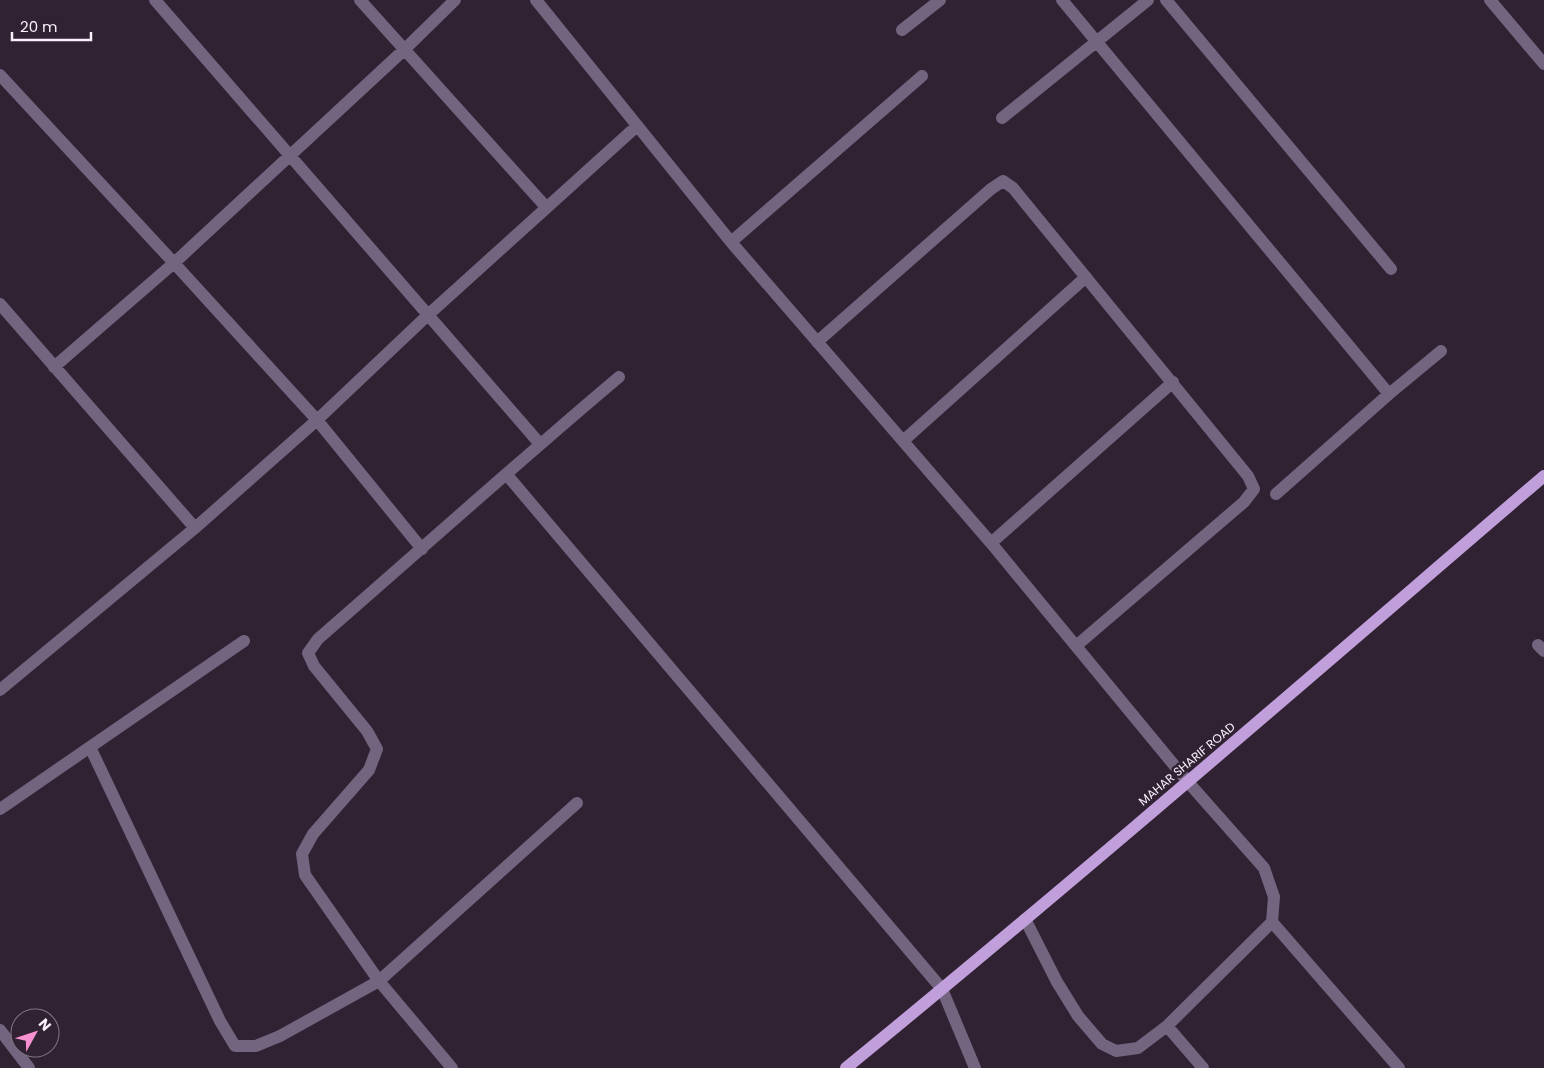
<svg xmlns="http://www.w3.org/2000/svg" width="1544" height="1068" viewBox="0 0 1544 1068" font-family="Poppins,sans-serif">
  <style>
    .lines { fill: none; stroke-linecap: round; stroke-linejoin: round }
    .minor { stroke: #736480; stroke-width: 12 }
    .major { stroke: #c09fda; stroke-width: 12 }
    .labels { text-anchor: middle; stroke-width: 5; stroke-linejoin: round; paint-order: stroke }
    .street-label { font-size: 12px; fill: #faf0fc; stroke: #302133 }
  </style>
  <rect width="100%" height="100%" fill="#302133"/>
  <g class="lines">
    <path class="minor" d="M155 0 540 444
      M360 0 546 207
      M536 0 731 242 991 543 1188 782 1264 868 1274 897 1272 922 1167 1026 1138 1048 1116 1051 1102 1044 1078 1016 1057 982 1025 919
      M1062 0 1389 394
      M1166 0 1391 269
      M1490 0 1544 64
      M902 30 940 0
      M0 75 174 263 317 420 422 549
      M1002 118 1148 0
      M731 242 922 76
      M0 304 195 528
      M817 342 991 189 1003 181 1013 188 1248 476 1254 489 1244 502 1076 646
      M54 367 174 263 405 49 455 0
      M903 441 1086 277
      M507 475 942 989 975 1068
      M1276 494 1389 394 1441 351
      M991 543 1173 382
      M1538 645 1544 651
      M0 690 195 528 317 420 429 314 637 126
      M90 747 220 1021 235 1046H256L280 1036 379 981 577 803
      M0 809 244 641
      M1272 922 1399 1068
      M1167 1026 1203 1068
      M0 1030 29 1068
      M452 1068 379 981 305 875 302 854 313 834 369 770 377 749 367 731 314 666 308 653 318 639C418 552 517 463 619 377"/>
    <path class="major" d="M846 1068C1082 875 1312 675 1544 476"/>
  </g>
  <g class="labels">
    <g class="street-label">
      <text transform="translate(1187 764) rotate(-40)" y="4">MAHAR SHARIF ROAD</text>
    </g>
  </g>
  <g transform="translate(35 1033) rotate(50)"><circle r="24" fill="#302133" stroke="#817483"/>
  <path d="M0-4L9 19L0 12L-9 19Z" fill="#f790ce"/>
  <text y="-8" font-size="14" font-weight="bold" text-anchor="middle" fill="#faf0fc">N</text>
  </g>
  <path d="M12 32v8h79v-8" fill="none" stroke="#faf0fc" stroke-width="2.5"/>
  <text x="20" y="32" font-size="15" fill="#faf0fc" stroke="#302133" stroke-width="4" paint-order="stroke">20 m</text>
</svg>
